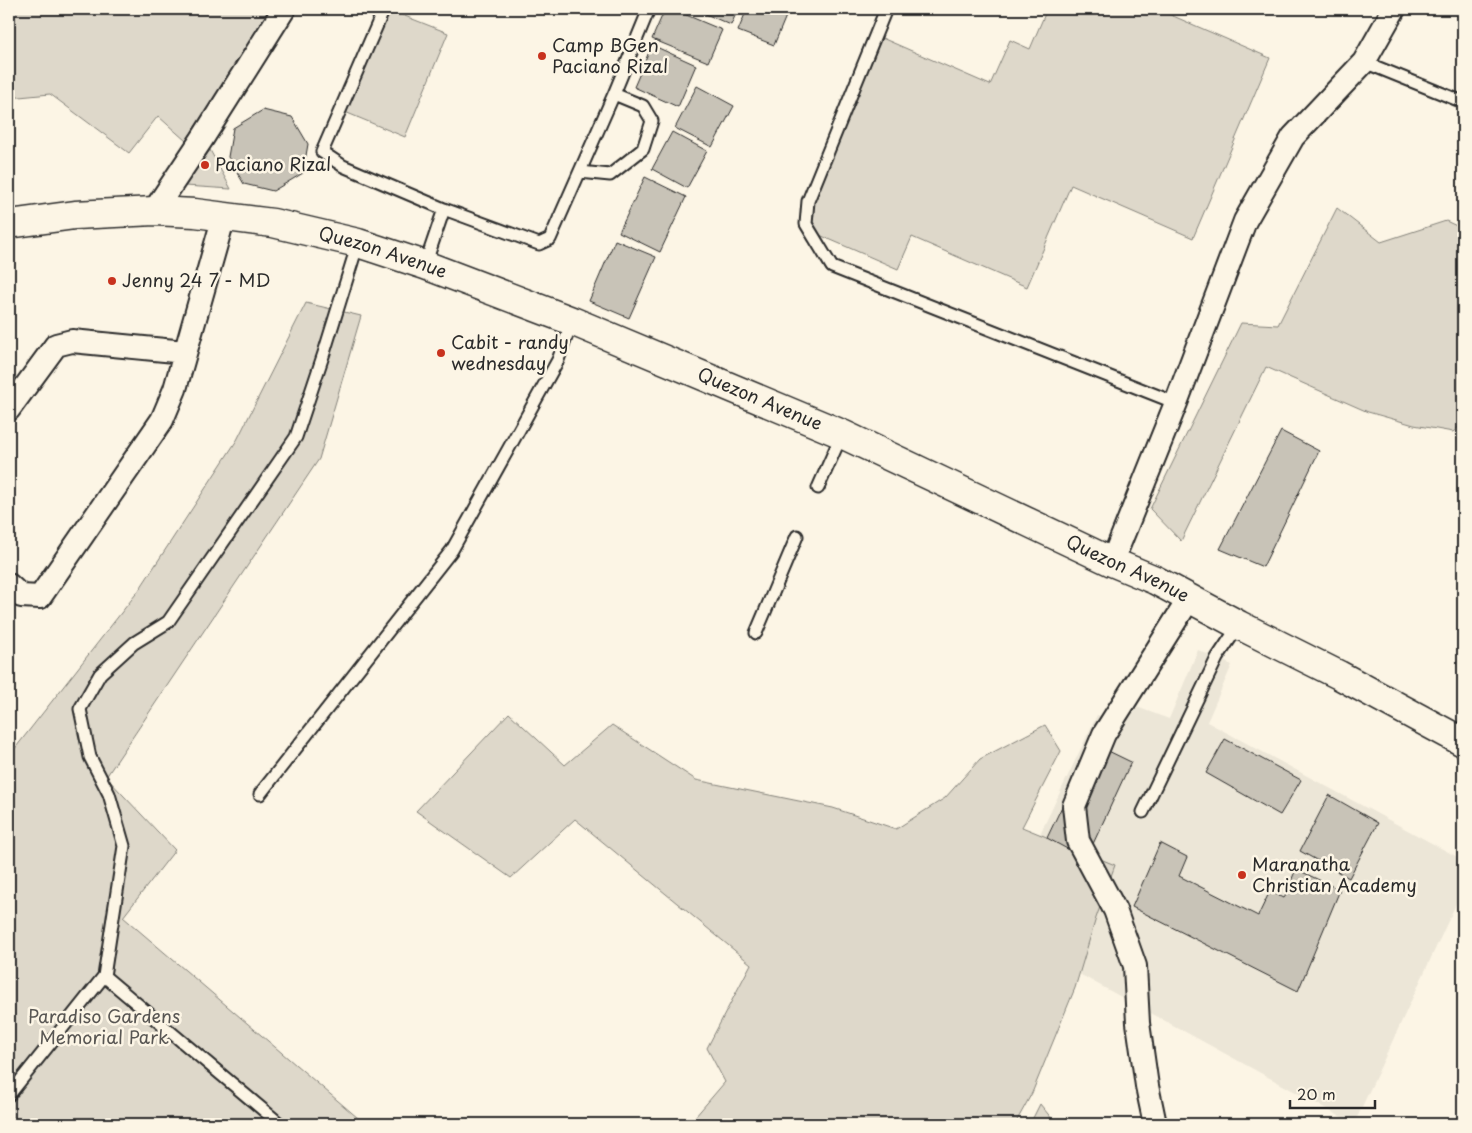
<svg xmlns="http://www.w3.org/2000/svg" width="1472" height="1133" viewBox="0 0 1472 1133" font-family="'Playpen Sans',sans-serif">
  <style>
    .built { fill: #ece6d7 }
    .green { fill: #ded8ca; stroke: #84827a }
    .building { fill: #c8c3b7; stroke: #2b2b2b }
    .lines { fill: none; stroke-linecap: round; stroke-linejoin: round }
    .lane-casing { stroke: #2b2b2b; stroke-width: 15 }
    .street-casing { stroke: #2b2b2b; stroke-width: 26 }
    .secondary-casing { stroke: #2b2b2b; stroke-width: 31 }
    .lane { stroke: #fcf5e5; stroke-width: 11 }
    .street { stroke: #fcf5e5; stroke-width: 22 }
    .secondary { stroke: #fcf5e5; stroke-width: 28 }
    .poi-dot { fill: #c8321e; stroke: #fcf5e5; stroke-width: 2 }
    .labels { text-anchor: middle; stroke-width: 5; stroke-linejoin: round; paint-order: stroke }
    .poi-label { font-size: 18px; fill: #2b2b2b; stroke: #fcf5e5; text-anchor: start }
    .street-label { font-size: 18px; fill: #2b2b2b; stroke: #fcf5e5 }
    .park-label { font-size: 18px; fill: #585653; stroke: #fcf5e5 }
  </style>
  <rect width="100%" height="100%" fill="#fcf5e5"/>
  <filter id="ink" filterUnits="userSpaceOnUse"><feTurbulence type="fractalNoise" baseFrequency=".02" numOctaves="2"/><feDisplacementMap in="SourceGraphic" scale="10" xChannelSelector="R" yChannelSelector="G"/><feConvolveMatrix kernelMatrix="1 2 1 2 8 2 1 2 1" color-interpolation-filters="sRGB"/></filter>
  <g filter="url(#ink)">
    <path class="built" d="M1198 650 1232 665 1207 722 1463 860V889L1354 1124 995 928 1097 715 1126 724 1134 706 1169 719Z"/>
    <path class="green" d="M9 9H271L186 141 158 116 129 153 50 94 9 98Z
      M387 9 448 33 405 137 345 112Z
      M1047 9H1157L1270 58 1193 238 1071 185 1027 287 912 237 898 269 801 227 882 38 990 85 1010 40 1030 49Z
      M210 150 231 189 185 186Z
      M1337 208 1381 242 1446 221 1463 229V423L1453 432 1414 425 1368 412 1266 367 1181 541 1150 509 1241 323 1278 325Z
      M306 303 361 316 319 459 106 777 175 850 123 917 365 1124H9V747L13 751 139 590 237 440Z
      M509 713 565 765 612 725 696 780 833 808 896 829 945 798 980 759 1045 725 1061 751 1022 827 1115 865 1096 918 1075 988 1032 1093 1015 1124H689L725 1082 707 1048 751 964 575 819 511 878 416 811Z
      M1040 1104 1056 1124H1030Z"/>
    <path class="building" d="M665 9H672L722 30 708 62 652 39Z
      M694 9H738L731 25Z
      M747 9H789L774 45 738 31Z
      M652 45 696 65 678 107 634 87Z
      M697 86 734 106 712 147 675 128Z
      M263 110 292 117 308 144 303 173 273 191 244 184 228 157 233 128Z
      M672 132 707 151 687 188 652 169Z
      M645 177 686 197 660 252 619 232Z
      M615 240 656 257 629 318 589 301Z
      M1281 431 1319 451 1263 567 1220 549Z
      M1225 739 1301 780 1280 815 1206 773Z
      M1092 743 1131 762 1086 859 1047 838Z
      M1329 795 1378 823 1349 878 1300 851Z
      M1160 843 1187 857 1179 876 1258 916 1270 891 1284 898 1296 869 1340 890 1298 991 1132 907Z"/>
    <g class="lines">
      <defs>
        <path id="lane" d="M384 9 322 152 343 166 444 209 539 244 550 239 614 94 649 9
          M886 9 808 201 806 224 832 267 1176 403
          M1364 62 1463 102
          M580 172 610 175 643 149 652 121 643 106 614 94
          M425 265 444 209
          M818 488 842 434
          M756 633 797 536
          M260 794 452 550 558 360 572 321
          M1143 812 1217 658 1239 625
          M9 1095 104 976
          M280 1124 104 976 124 846 109 794 90 757 80 709 100 674 134 643 168 622 296 437 324 353 358 243"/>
        <path id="street" d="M154 211 202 139 284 9
          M9 409 56 345 72 341 185 352
          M1112 562 1176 403 1245 221 1293 137 1364 62 1394 9
          M9 585 21 596 40 597 162 420 175 389 224 216
          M1155 1124 1147 1086 1138 1023 1135 966 1115 910 1078 841 1074 806 1104 734 1189 599"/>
        <g id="secondary">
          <path id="s1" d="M9 224 75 215 154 211 195 213 273 223 358 243 425 265 572 321 842 434 1112 562 1155 580 1239 625 1339 675 1463 742"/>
        </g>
      </defs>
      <use href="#lane" class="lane-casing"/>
      <use href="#street" class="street-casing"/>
      <use href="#secondary" class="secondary-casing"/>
      <use href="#lane" class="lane"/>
      <use href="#street" class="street"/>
      <use href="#secondary" class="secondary"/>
    </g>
  </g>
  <g class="poi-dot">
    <circle cx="542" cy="56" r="5"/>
    <circle cx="205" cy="165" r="5"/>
    <circle cx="112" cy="281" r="5"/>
    <circle cx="441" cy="353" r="5"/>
    <circle cx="1242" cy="875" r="5"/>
  </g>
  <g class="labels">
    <g class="poi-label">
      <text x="552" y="52">Camp BGen<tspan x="552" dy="21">Paciano Rizal</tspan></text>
      <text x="215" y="171">Paciano Rizal</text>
      <text x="122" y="287">Jenny 24 7 - MD</text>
      <text x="451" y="349">Cabit - randy<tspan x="451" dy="21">wednesday</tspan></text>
      <text x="1252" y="871">Maranatha<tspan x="1252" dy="21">Christian Academy</tspan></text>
    </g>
    <g class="street-label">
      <text dy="6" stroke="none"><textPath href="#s1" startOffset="379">Quezon Avenue</textPath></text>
      <text dy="6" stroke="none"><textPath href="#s1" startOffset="784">Quezon Avenue</textPath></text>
      <text dy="6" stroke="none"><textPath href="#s1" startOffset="1189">Quezon Avenue</textPath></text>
    </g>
    <g class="park-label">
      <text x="104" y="1023">Paradiso Gardens<tspan x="104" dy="21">Memorial Park</tspan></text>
    </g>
  </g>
  <rect width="1472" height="1133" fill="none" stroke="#fcf5e5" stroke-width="30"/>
  <rect x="15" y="15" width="1442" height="1103" fill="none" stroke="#2b2b2b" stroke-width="2" filter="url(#ink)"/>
  <path d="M1290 1100v8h85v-8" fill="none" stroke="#2b2b2b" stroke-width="2.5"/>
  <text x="1297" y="1100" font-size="15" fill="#2b2b2b" stroke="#fcf5e5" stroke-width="4" paint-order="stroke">20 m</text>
</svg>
